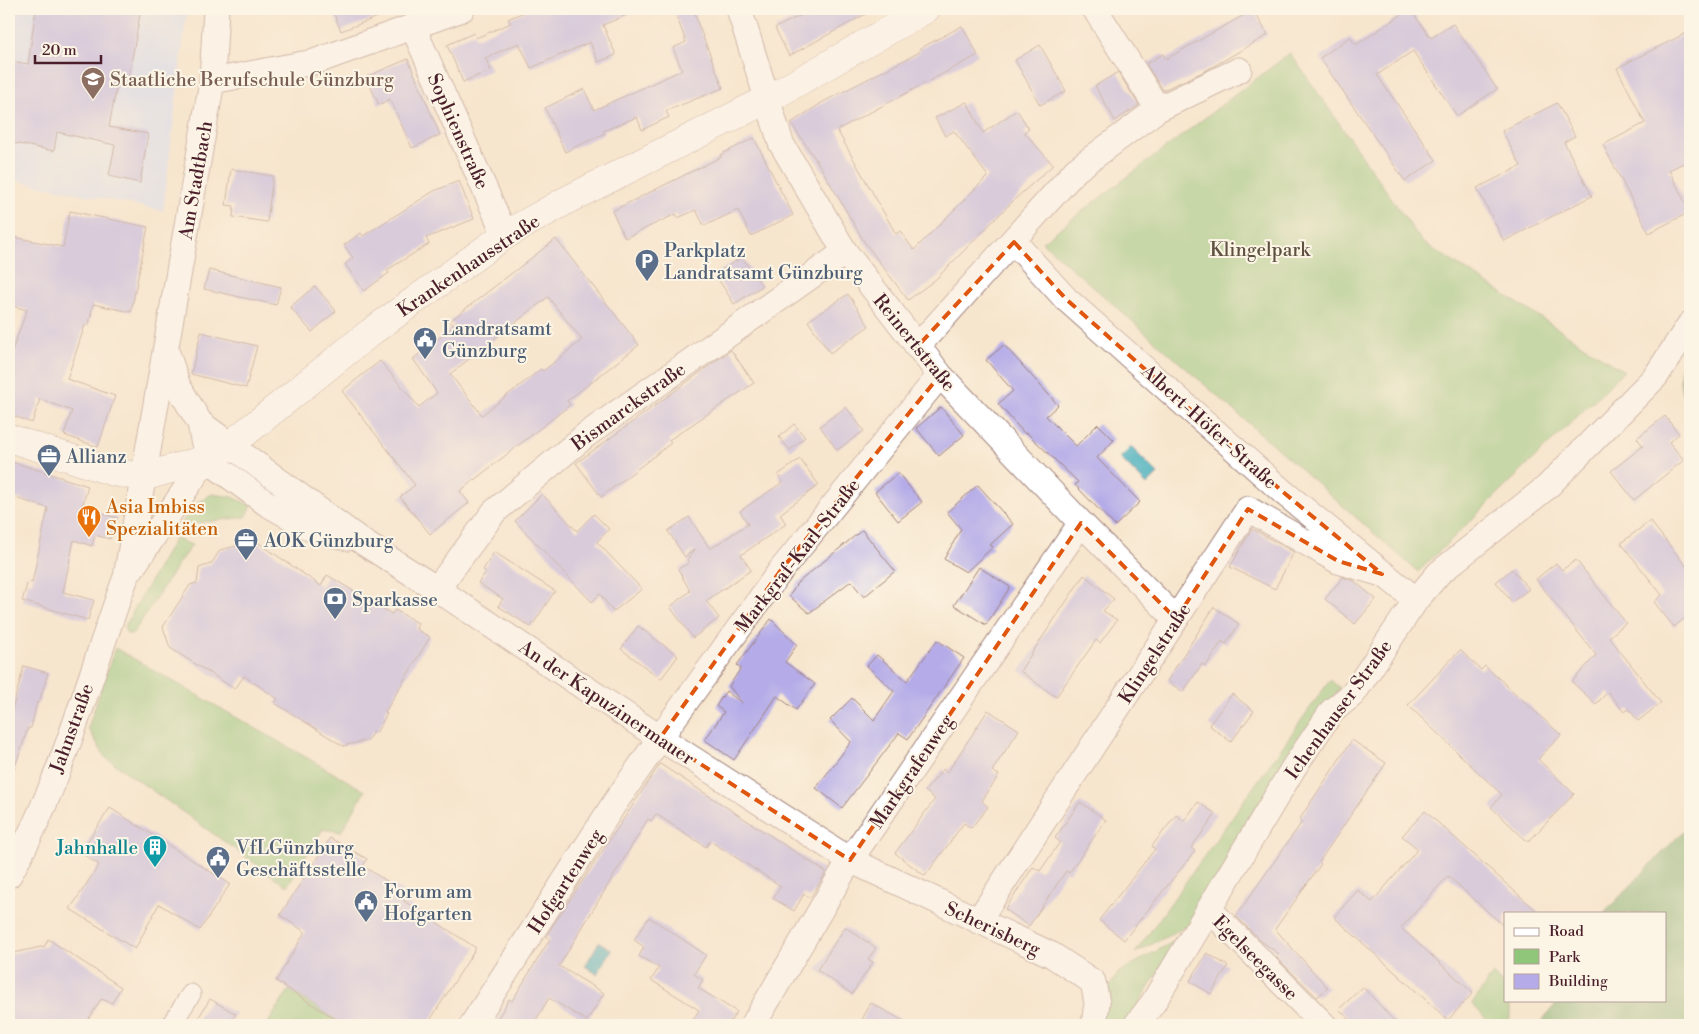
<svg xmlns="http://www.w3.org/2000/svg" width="1699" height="1034" viewBox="0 0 1699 1034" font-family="'Libre Bodoni',serif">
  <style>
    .built { fill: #cfdafa }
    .green { fill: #8fc679; stroke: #6c7252 }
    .forest { fill: #73ab69; stroke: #5e654a }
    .water { fill: #3dabbb; stroke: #446573 }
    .building { fill: #b4abe8; fill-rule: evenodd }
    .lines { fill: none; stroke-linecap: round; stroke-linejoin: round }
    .pedestrian-casing { stroke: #a0827c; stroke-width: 21 }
    .minor-casing { stroke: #a0827c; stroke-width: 27 }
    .tertiary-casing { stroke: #a0827c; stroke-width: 29 }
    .pedestrian { stroke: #fff; stroke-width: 19 }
    .minor { stroke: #fff; stroke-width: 25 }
    .tertiary { stroke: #fff; stroke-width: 28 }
    .marked { fill: none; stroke: #e0560e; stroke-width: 4; stroke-dasharray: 10 6; stroke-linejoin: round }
    .labels { text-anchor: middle; stroke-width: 4; stroke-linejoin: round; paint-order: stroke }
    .education-label { font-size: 19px; fill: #785e54; stroke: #fcf5e5; text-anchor: start }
    .street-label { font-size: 19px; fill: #4a1f2b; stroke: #fcf5e5 }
    .park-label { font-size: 19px; fill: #5f5142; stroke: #fcf5e5 }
    .service-label { font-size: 19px; fill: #4e5e75; stroke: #fcf5e5; text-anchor: start }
    .food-label { font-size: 19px; fill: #c56008; stroke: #fcf5e5; text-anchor: start }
    .culture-label { font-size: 19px; fill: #0d838f; stroke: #fcf5e5; text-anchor: end }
  </style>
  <rect width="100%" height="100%" fill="#fcf5e5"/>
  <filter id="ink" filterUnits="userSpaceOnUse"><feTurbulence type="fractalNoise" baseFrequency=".02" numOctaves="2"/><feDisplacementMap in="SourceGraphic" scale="10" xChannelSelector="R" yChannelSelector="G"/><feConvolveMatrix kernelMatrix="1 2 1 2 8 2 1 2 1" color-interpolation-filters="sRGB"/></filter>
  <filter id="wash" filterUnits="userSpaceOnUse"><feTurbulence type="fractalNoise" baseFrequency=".0096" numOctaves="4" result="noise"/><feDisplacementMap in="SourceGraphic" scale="20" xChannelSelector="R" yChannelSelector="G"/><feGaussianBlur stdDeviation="1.12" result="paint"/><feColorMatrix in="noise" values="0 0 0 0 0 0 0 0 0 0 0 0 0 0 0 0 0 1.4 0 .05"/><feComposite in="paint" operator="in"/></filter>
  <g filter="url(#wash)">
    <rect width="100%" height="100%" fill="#f7e6ce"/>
    <path class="built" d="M9 9H187L163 211 9 179Z"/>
    <path class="green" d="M1290 53 1422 242 1624 371 1418 572 1042 242Z
      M212 494 233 497 252 506 246 517 181 525 192 506Z
      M175 538 192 545 180 561 133 634H127L124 627Z
      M115 648 365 791 341 832 323 829 287 886 105 757 88 728Z
      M1330 680 1340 688 1308 730 1189 925 1135 953Z
      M1178 939 1126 1025H1101L1104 995 1119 972Z
      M1493 974 1504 986 1505 1000 1510 1001V1018L1506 1025H1492L1472 1004Z
      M289 990 344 1025H270L268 1023Z"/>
    <path class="forest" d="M1690 348V421C1682 391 1672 376 1690 348Z
      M1690 824V1025H1538L1559 1000H1665V913H1604Z"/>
    <path class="water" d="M1131 447 1158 474 1147 485 1120 458Z
      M599 942 612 950 597 974 585 966Z"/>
    <g id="blocks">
      <path class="building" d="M36 9H141L127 86 117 85 109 127 148 134 140 183 109 176 115 145 57 132 54 151 9 142V61L28 64Z
        M332 9H396V10L341 31Z
        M531 9H641L603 25 616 55 598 62 590 42 531 68 519 43 485 58 491 70 463 82 447 45 474 33 476 38 511 23 508 19Z
        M674 9H694L698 24 723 88 666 111 669 117 642 130 637 117 603 131 605 133 565 152 545 108 584 89 594 110 682 70 673 48 686 42Z
        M814 9H875L789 56 775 28Z
        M1410 9 1431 38 1453 24 1497 89 1457 116 1413 51 1377 75 1436 160 1405 181 1320 58 1350 37 1356 45Z
        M1253 10 1268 35 1205 71 1163 90 1146 64 1163 54 1166 59Z
        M962 26 978 55 837 130 896 234 900 231 914 250 988 176 954 131 945 136 935 118 967 102 983 133 1017 110 1029 129 1024 132 1053 165 1014 200 936 279 908 300 865 243 820 166 791 123 823 102 920 52 919 49Z
        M1690 31V160L1669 170 1690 212 1649 233 1603 145 1645 123 1617 68Z
        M1040 45 1066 91 1040 105 1015 60Z
        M408 59 440 135 412 148 390 99 379 105 366 77Z
        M1118 72 1139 105 1115 121 1095 86Z
        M1557 103 1575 136 1564 142 1592 196 1504 241 1477 188 1521 166 1502 131Z
        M754 138 793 215 751 236 738 210 704 226 696 210 678 218 676 214 625 238 612 211 721 157 720 155Z
        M231 169 273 176 267 222 233 217 234 206 226 205Z
        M459 181 474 219 426 238 429 244 387 270 389 273 364 291 345 264 353 258 344 245 361 233 363 236 434 191Z
        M70 211 148 227 131 312 93 304 89 325H85L67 379 115 396 98 447 64 435 72 411 40 399 32 423 9 414V359L27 310 9 305V236L63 247Z
        M556 239 639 345 567 401 570 405 460 491 469 503 430 534 400 497 415 485 342 391 380 361 419 407 437 393 413 359 454 326 450 321ZM548 297 582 340 543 371 541 369 482 415 450 374Z
        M742 257 762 286 734 304 715 274Z
        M209 270 281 287 276 305 204 289Z
        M315 286 336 311 312 332 290 307Z
        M848 294 869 326 830 353 808 321Z
        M201 332 257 346 246 388 191 374Z
        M1004 345 1058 405 1046 416 1076 446 1098 424 1114 440 1097 458 1140 502 1115 526 1075 485 1078 482 1027 433 1025 434 998 404 1013 391 986 360Z
        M731 350 754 383 669 440 671 443 601 497 576 463Z
        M846 407 864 431 837 450 820 426Z
        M941 407 964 435 939 456 916 428Z
        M1665 416 1679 434 1669 442 1684 460 1634 500 1611 471 1643 446 1637 438Z
        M794 424 805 437 790 450 779 437Z
        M800 459 819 485 780 514 786 524 741 555 751 570 706 601 719 618 693 638 670 607 690 591 678 569 689 563 687 560 695 549 685 557 668 531 689 517 710 549 748 524 740 511 783 482 778 475Z
        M9 461 88 486 82 507 117 518 110 539 95 535 92 546 74 540 63 592 94 600 88 620 22 601 28 581 32 583 48 508 9 496Z
        M898 473 922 502 898 521 875 492Z
        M978 485 1013 524 990 545 993 547 966 572 944 559 961 529 947 512Z
        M542 494 577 531 594 514 609 529 597 542 642 589 613 612 600 594 592 602 515 521Z
        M1650 521 1690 571V614L1674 627 1654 602 1662 595 1621 543Z
        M1252 529 1294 552 1275 589 1230 567Z
        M862 530 895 571 864 597 851 581 809 613 789 596 796 586 795 585Z
        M256 541 321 586 327 575 392 614 395 610 418 623 416 629 430 637 385 712 387 714 376 733 373 731 368 740 343 746 275 703 278 699 244 676 235 689 170 648 163 627 190 585 197 583 199 568 211 564 220 550Z
        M494 552 555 591 531 627 498 606 503 599 478 583 486 572 483 570Z
        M1576 560 1626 623 1609 637 1661 703 1638 721 1629 709 1624 712 1608 692 1596 704 1572 682 1596 655 1536 579 1556 563 1562 570Z
        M979 567 1010 587 986 625 954 605Z
        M1512 569 1529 589 1512 602 1496 582Z
        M1084 575 1114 599 1103 611 1117 620 1100 643 1096 640 1056 697 1020 671Z
        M1343 577 1354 581 1376 599 1355 624 1325 599Z
        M1214 607 1239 624 1226 644 1222 641 1206 666 1202 664 1183 692 1167 681Z
        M771 619 797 645 785 662 815 684 796 710 777 696 734 760 705 740 724 712 716 706 726 691 742 703 729 686 741 668 737 665Z
        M638 626 678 656 661 679 621 649Z
        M937 640 964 658 908 739 899 733 842 808 816 788 851 742 830 720 852 698 874 720 894 691 867 666 877 655 907 681Z
        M1460 650 1481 670 1485 666 1561 735 1538 759 1574 794 1528 842 1491 807 1502 795 1408 705Z
        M24 666 48 673 39 703 37 702 31 728H28L12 776H9V721Z
        M1232 694 1254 711 1231 742 1209 725Z
        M988 710 1019 730 992 771 999 775 982 801 988 807 971 828 964 823 925 876 895 853 935 799 925 791 943 769 947 773Z
        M1352 740 1386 763 1319 862 1321 864 1275 929 1328 988 1317 997 1276 957 1279 954 1261 941 1236 916 1302 822 1299 820Z
        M660 764 826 872 824 876 810 898 804 894 794 911 773 898 781 886 710 841 706 847 656 814 651 821 648 819 559 966 604 993 587 1021 549 998 533 1025H494L509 999 512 1001 550 939 546 936Z
        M1080 802 1106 820 1069 873 1066 871 1029 926 1005 909 1033 867 1040 871 1060 842 1055 838Z
        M1198 802 1216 814 1191 848 1195 851 1124 940 1099 920 1155 849 1152 846 1176 815 1184 821Z
        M110 808 230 884 200 930 159 904 135 949 70 909 99 865 80 852Z
        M1425 811 1539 913H1505V927L1448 876 1401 928 1473 993 1448 1020 1334 917 1358 890 1372 902 1418 849 1402 836Z
        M330 838 367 859 363 866 407 894 404 901 476 948 427 1025H345L276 981 305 932 280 915Z
        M649 917 706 955 694 974 703 980 698 988 737 1012 728 1025H690L699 1010 651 980 659 968 639 956 644 947 634 940Z
        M845 927 876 948 868 959 873 962 852 994 817 970Z
        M48 939 121 987 112 1003 101 999 85 1025H9V954L45 946Z
        M1207 953 1228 966 1211 994 1190 981Z
        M1363 987 1398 1025H1355L1339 1009Z
        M210 999 236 1014 228 1025H194Z
        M871 1003 911 1025H859Z"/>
    </g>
  </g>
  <g filter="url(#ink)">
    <use href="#blocks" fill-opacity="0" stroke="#a0827c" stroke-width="1"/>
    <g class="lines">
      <defs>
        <path id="pedestrian" d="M171 1025 191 994"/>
        <path id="minor" d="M739 9 781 143 845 252 940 375 1081 523 1176 619
          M1095 9 1158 109
          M413 27 505 235
          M212 81 314 62 462 9
          M1014 242 1066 299 1283 492 1416 600
          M917 347 1076 170 1158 109 1239 70
          M166 350 178 386 200 423 203 440
          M200 423 364 543 437 589 660 738 850 860 1052 955 1093 982 1097 1003 1094 1025
          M206 459 266 503 312 529 348 538
          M130 571 206 459
          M437 589 494 512 586 435 845 252
          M9 875C62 783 89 676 126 577L212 81 216 9
          M1210 910 1324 1025
          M978 921 1248 509 1338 561 1382 574
          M472 1025 614 804 674 718 781 570 940 375
          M753 1025 850 860 1081 523
          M1136 1025 1153 1003 1294 767 1332 711 1353 694 1416 600 1439 573 1547 487 1656 376 1690 324"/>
        <path id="tertiary" d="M9 438 113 472 143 477 206 459 230 445 371 332 505 235 569 199 768 99 926 9"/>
      </defs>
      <use href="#pedestrian" class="pedestrian-casing"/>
      <use href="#minor" class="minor-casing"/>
      <use href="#tertiary" class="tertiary-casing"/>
      <use href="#pedestrian" class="pedestrian"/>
      <use href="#minor" class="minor"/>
      <use href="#tertiary" class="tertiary"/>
    </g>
  </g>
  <path d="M0 0H1699V1034H0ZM1014 242 1066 299 1283 492 1382 574 1338 561 1248 509 1176 619 1081 523 850 860 660 738 781 570 940 375 917 347Z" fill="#f7e6ce" fill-opacity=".55" fill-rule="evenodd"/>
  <path class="marked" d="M1014 242 1066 299 1283 492 1382 574 1338 561 1248 509 1176 619 1081 523 850 860 660 738 781 570 940 375 917 347Z"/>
  <defs>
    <symbol id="school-pin" viewBox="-11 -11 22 30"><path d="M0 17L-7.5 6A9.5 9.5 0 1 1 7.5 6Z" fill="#8d6e63" stroke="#fcf5e5"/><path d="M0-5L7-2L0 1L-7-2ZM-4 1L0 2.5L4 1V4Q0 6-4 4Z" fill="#fff"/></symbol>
    <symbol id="parking-pin" viewBox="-11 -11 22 30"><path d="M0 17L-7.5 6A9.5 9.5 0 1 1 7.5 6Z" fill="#5c6f8a" stroke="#fcf5e5"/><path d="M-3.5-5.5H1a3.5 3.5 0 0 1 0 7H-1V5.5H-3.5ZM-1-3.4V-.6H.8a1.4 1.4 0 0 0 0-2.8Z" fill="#fff"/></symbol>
    <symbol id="civic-pin" viewBox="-11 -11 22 30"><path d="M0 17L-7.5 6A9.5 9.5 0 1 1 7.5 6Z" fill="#5c6f8a" stroke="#fcf5e5"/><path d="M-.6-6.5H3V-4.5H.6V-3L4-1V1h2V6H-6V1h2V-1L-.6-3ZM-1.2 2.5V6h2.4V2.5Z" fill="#fff"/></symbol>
    <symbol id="office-pin" viewBox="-11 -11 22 30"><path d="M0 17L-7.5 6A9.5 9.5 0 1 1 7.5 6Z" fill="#5c6f8a" stroke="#fcf5e5"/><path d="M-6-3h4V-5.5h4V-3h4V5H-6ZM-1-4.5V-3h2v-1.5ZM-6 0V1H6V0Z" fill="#fff"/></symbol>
    <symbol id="restaurant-pin" viewBox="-11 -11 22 30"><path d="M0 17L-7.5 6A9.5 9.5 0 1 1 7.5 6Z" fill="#e8710a" stroke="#fcf5e5"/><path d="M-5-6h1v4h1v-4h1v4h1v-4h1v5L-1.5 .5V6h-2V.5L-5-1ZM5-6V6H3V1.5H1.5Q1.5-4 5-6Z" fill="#fff"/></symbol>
    <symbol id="bank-pin" viewBox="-11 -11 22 30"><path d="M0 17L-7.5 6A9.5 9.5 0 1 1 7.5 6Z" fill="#5c6f8a" stroke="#fcf5e5"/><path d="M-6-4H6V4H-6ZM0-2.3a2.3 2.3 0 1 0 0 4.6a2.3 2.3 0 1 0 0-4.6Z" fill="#fff"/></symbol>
    <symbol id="building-pin" viewBox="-11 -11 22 30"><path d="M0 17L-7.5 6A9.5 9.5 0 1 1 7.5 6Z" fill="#0f9aa8" stroke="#fcf5e5"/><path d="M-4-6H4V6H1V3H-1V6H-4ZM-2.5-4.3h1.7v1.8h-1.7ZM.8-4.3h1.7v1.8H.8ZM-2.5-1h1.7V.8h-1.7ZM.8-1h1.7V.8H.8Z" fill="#fff"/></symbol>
  </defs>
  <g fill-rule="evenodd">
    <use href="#school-pin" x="79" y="65" width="28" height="38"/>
    <use href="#parking-pin" x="633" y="247" width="28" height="38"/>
    <use href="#civic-pin" x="411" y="325" width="28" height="38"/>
    <use href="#office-pin" x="35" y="442" width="28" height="38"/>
    <use href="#restaurant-pin" x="75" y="503" width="28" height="38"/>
    <use href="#office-pin" x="232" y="526" width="28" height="38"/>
    <use href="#bank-pin" x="321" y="585" width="28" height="38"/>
    <use href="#building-pin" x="141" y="833" width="28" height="38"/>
    <use href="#civic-pin" x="204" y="844" width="28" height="38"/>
    <use href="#civic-pin" x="352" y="888" width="28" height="38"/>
  </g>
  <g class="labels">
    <g class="education-label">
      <text x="110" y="86">Staatliche Berufschule Günzburg</text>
    </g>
    <g class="street-label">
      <text transform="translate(459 131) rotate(66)" y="7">Sophienstraße</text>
      <text transform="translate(195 180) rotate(-80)" y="7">Am Stadtbach</text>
      <text transform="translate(468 265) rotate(-34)" y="7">Krankenhausstraße</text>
      <text transform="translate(915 342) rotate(51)" y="7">Reinertstraße</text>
      <text transform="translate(628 406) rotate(-36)" y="7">Bismarckstraße</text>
      <text transform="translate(1210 426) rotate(42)" y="7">Albert-Höfer-Straße</text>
      <text transform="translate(797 555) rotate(-52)" y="7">Markgraf-Karl-Straße</text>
      <text transform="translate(1154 653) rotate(-57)" y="7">Klingelstraße</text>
      <text transform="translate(607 702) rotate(34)" y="7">An der Kapuzinermauer</text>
      <text transform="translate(1338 709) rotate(-54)" y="7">Ichenhauser Straße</text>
      <text transform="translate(71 728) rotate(-70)" y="7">Jahnstraße</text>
      <text transform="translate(911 771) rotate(-56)" y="7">Markgrafenweg</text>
      <text transform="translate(565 881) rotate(-57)" y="7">Hofgartenweg</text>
      <text transform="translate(993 928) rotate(25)" y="7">Scherisberg</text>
      <text transform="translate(1256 957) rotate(45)" y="7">Egelseegasse</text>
    </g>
    <g class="park-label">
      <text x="1260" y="256">Klingelpark</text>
    </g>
    <g class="service-label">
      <text x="664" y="257">Parkplatz<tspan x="664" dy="22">Landratsamt Günzburg</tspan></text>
      <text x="442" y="335">Landratsamt<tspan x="442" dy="22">Günzburg</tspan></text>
      <text x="66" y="463">Allianz</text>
      <text x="264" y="547">AOK Günzburg</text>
      <text x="352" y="606">Sparkasse</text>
      <text x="236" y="854">VfLGünzburg<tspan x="236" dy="22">Geschäftsstelle</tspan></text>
      <text x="384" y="898">Forum am<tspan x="384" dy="22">Hofgarten</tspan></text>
    </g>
    <g class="food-label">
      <text x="106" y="513">Asia Imbiss<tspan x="106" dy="22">Spezialitäten</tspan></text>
    </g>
    <g class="culture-label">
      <text x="138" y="854">Jahnhalle</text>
    </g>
  </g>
  <rect width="1699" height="1034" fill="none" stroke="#fcf5e5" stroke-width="30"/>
  <rect x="1504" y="912" width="162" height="90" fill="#fcf5e5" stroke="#b59f9b"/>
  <rect x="1514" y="928" width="25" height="8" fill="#ffffff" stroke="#b59f9b"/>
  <text x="1549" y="936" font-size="15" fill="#4a1f2b">Road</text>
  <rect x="1514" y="949" width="25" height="15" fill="#8fc679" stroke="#b59f9b"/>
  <text x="1549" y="962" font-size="15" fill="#4a1f2b">Park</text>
  <rect x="1514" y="974" width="25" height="15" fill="#b4abe8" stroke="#b59f9b"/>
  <text x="1549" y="986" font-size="15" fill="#4a1f2b">Building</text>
  <path d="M35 55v8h66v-8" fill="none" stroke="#4a1f2b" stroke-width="2.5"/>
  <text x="42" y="55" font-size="15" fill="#4a1f2b" stroke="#fcf5e5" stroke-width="4" paint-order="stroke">20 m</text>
</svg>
